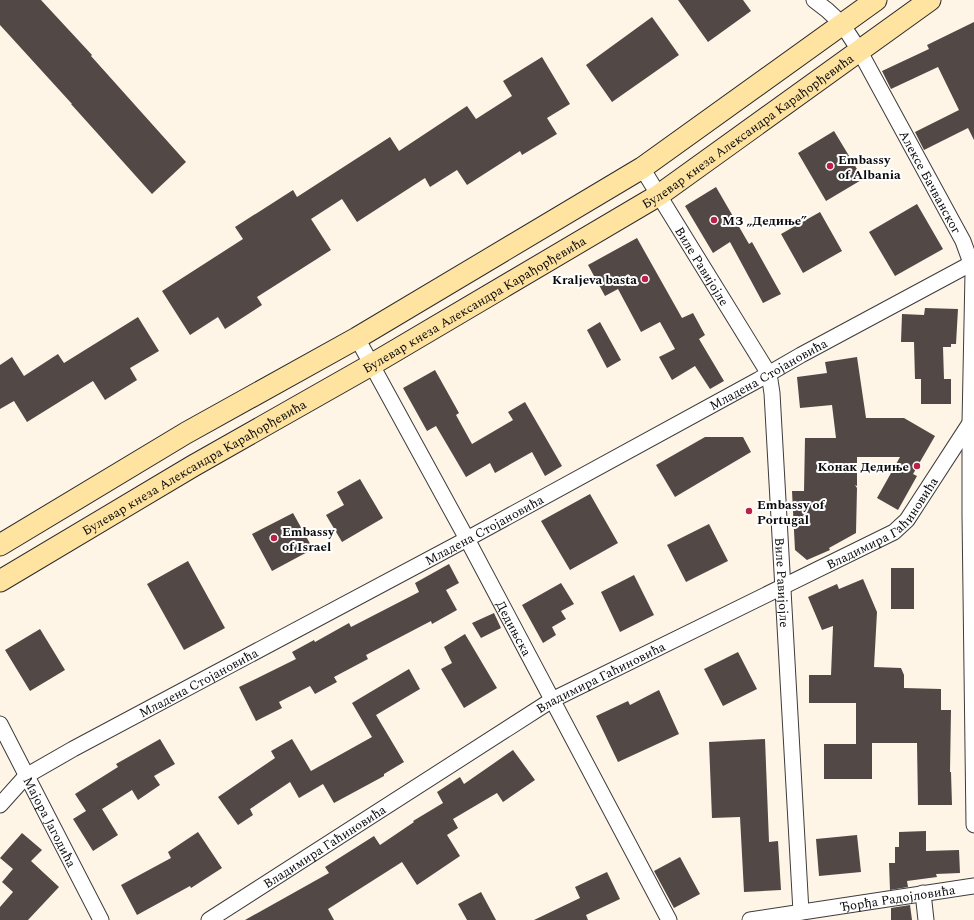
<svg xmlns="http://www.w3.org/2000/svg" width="974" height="920" viewBox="0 0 974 920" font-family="Spectral,serif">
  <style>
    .building { fill: #524846 }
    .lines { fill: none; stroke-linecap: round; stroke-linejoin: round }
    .street-casing { stroke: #3c3c3c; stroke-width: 17 }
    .secondary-casing { stroke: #2b2b2b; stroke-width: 23 }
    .street { stroke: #fff; stroke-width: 15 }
    .secondary { stroke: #ffe3a1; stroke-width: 21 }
    .poi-dot { fill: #bb2045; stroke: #fff; stroke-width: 1.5 }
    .labels { text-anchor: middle; stroke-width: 4; stroke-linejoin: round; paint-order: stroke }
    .street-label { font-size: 13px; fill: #090909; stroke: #fff }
    .poi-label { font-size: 13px; font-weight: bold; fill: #090909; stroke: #fff; text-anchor: start }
  </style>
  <rect width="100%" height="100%" fill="#fff5e6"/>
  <path class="building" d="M0 0H41L92 55 91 56 186 162 152 194 71 104H72L0 25Z
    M678 0H743L751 11 708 42Z
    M652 17 679 55 612 102 586 65Z
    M974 22V140L968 128 924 150 915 132 959 110 938 67 891 89 882 71 929 49 927 45Z
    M542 57 570 104 547 118 557 134 522 155 520 151 467 185 457 170 430 187 425 178 357 222 342 199 311 219 331 250 257 297 262 305 225 329 218 317 190 335 162 291 243 239 235 227 293 190 297 197 390 137 399 151 467 106 476 119 512 96 503 81Z
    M834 131 863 179 826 201 798 153Z
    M716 187 749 244 752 242 781 294 763 303 730 242 713 253 685 206Z
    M917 204 943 249 895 276 869 232Z
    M820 212 842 251 803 273 781 234Z
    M637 238 682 318 693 313 705 335 699 339 724 381 710 389 695 366 672 380 659 357 675 349 660 322 641 332 618 289 605 296 588 265Z
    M925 308 958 309 956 344H951V347H943L944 379H951V404H921V379H915L914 342H901L902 314 924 315Z
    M138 317 159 351 130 368 137 380 105 400 93 381 27 422 14 401 0 409V365L12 357 24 376 58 354 64 363Z
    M600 322 621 360 607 368 587 330Z
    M857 357 866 418H904L935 436 913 474 917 476 898 510 877 498 900 457H857V486L855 485 857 488 856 533 829 548 830 550 807 560 795 550 792 491H804L805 438H836L832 405 800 408 797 377 827 373 825 362Z
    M435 370 459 413 456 415 472 444 513 420 508 412 525 402 562 466 545 476 532 452 495 473 490 463 466 477 436 426 427 431 403 388Z
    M705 437H743L751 452 675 497 656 465Z
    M360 479 383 518 342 542 326 515 344 505 337 492Z
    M590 494 618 543 570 570 541 521Z
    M293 513 313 549 272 571 252 534Z
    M709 524 728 561 686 582 667 545Z
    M188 561 225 628 184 650 147 584Z
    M449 564 459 583 446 590 457 610 432 624 431 621 366 655 368 659 334 677 337 682 315 694 310 686 279 702 282 708 256 721 239 687 296 659 292 652 314 640 315 642 349 623 351 627 419 592 415 583Z
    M891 568H914V609H891Z
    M634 575 654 615 620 632 601 592Z
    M863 579 877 612 874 667 901 668 904 675V688L941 689V710H951L950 772H951L952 805H918L917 743H872V779H824V744H856V703H809V675H831L833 626 822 630 808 597 837 584 839 589Z
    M561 583 574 604 561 611 566 619 552 627 556 635 543 643 522 605Z
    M494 613 501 628 481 638 472 623Z
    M40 629 65 670 30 691 5 650Z
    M465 634 497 688 464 708 441 669 452 663 444 647Z
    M738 652 757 689 723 706 704 669Z
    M409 669 420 689 376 715 404 762 384 774V776L334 803 323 784 299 798 290 782 250 809 253 815 238 825 218 797 275 758 271 751 292 739 311 771 372 737 352 703Z
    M659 690 679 734 618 762 596 716 628 701 630 705Z
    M160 739 175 764 154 776 160 785 138 800 132 790 102 809 118 835 93 851 73 819 86 811 75 794 118 767 116 764Z
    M765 739 769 842 778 841 781 890 744 892 740 817 712 818 709 742Z
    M513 750 535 780 503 802 497 793 453 819 458 828 447 835 460 856 417 885 402 862 328 909 334 920H245L329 873 325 867 374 836 380 845 414 822 413 821 443 803 437 792 460 777 464 784Z
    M926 831V851L959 850 960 873 936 874 937 877 907 881 908 887 890 890 889 863H895V847H899V832Z
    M198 832 222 868 191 888 190 886 137 915 121 885 171 858 168 852Z
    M22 833 42 850 31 861 59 887 28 920H0V907L13 892 2 882 13 869 0 858Z
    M857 835 861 872 819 876 816 839Z
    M680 857 700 894 674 908 654 871Z
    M607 872 620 899 586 915 588 920H534L580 898 575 887Z
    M481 892 496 920H467L458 904Z
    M910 905 912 920H891V908Z"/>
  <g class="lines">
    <defs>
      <g id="street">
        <path id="s1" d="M814 0 827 10 842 24 859 50 963 241 971 263 973 273 970 423V515L974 825"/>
        <path id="s2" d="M642 168 769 374 772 393 801 912"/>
        <path id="s3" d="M357 338 467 539 669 920"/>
        <path id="s4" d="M0 724 101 920"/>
        <path id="s5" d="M0 805 26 776 73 749 467 539 758 380 801 355 974 262"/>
        <path d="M923 893 926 920"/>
        <path id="s6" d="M209 920 552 700 894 532 907 520 970 423"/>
        <path id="s7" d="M750 920 974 886"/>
      </g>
      <g id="secondary">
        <path d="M0 545 186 433 357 338 642 168 876 0"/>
        <path id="s8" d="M0 581 193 466 371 365 659 195 930 0"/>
      </g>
    </defs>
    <use href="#street" class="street-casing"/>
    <use href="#secondary" class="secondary-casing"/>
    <use href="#street" class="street"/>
    <use href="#secondary" class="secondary"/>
  </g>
  <g class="poi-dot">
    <circle cx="830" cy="166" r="4"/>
    <circle cx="714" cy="220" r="4"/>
    <circle cx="645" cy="279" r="4"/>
    <circle cx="917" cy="466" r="4"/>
    <circle cx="749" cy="511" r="4"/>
    <circle cx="274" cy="538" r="4"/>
  </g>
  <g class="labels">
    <g class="street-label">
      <text dy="5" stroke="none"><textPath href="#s8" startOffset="873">Булевар кнеза Александра Карађорђевића</textPath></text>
      <text dy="5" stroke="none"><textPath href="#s1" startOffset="218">Алексе Бачванског</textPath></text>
      <text dy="5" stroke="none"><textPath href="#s2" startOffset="115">Виле Равијојле</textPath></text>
      <text dy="5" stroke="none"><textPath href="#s8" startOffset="549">Булевар кнеза Александра Карађорђевића</textPath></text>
      <text dy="5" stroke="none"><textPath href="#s5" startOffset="883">Младена Стојановића</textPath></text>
      <text dy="5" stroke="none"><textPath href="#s8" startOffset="225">Булевар кнеза Александра Карађорђевића</textPath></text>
      <text dy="5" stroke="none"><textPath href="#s6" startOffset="785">Владимира Гаћиновића</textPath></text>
      <text dy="5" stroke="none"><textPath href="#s5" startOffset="559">Младена Стојановића</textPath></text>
      <text dy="5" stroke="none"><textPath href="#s2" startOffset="451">Виле Равијојле</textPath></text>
      <text dy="5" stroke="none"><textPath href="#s3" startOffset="330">Дедињска</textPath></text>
      <text dy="5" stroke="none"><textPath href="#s6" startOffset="461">Владимира Гаћиновића</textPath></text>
      <text dy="5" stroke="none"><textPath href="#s5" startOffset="235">Младена Стојановића</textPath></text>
      <text dy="5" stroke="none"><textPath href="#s4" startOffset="110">Мајора Јагодића</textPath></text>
      <text dy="5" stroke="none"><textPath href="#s6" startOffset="137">Владимира Гаћиновића</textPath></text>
      <text dy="5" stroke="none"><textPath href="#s7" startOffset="149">Ђорђа Радојловића</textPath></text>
    </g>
    <g class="poi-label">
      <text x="838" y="164">Embassy<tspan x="838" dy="15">of Albania</tspan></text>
      <text x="722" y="225">МЗ „Дедиње”</text>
      <text x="637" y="284" text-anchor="end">Kraljeva basta</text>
      <text x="909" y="471" text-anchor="end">Конак Дедиње</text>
      <text x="757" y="509">Embassy of<tspan x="757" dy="15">Portugal</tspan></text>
      <text x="282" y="536">Embassy<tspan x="282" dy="15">of Israel</tspan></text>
    </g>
  </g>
</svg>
